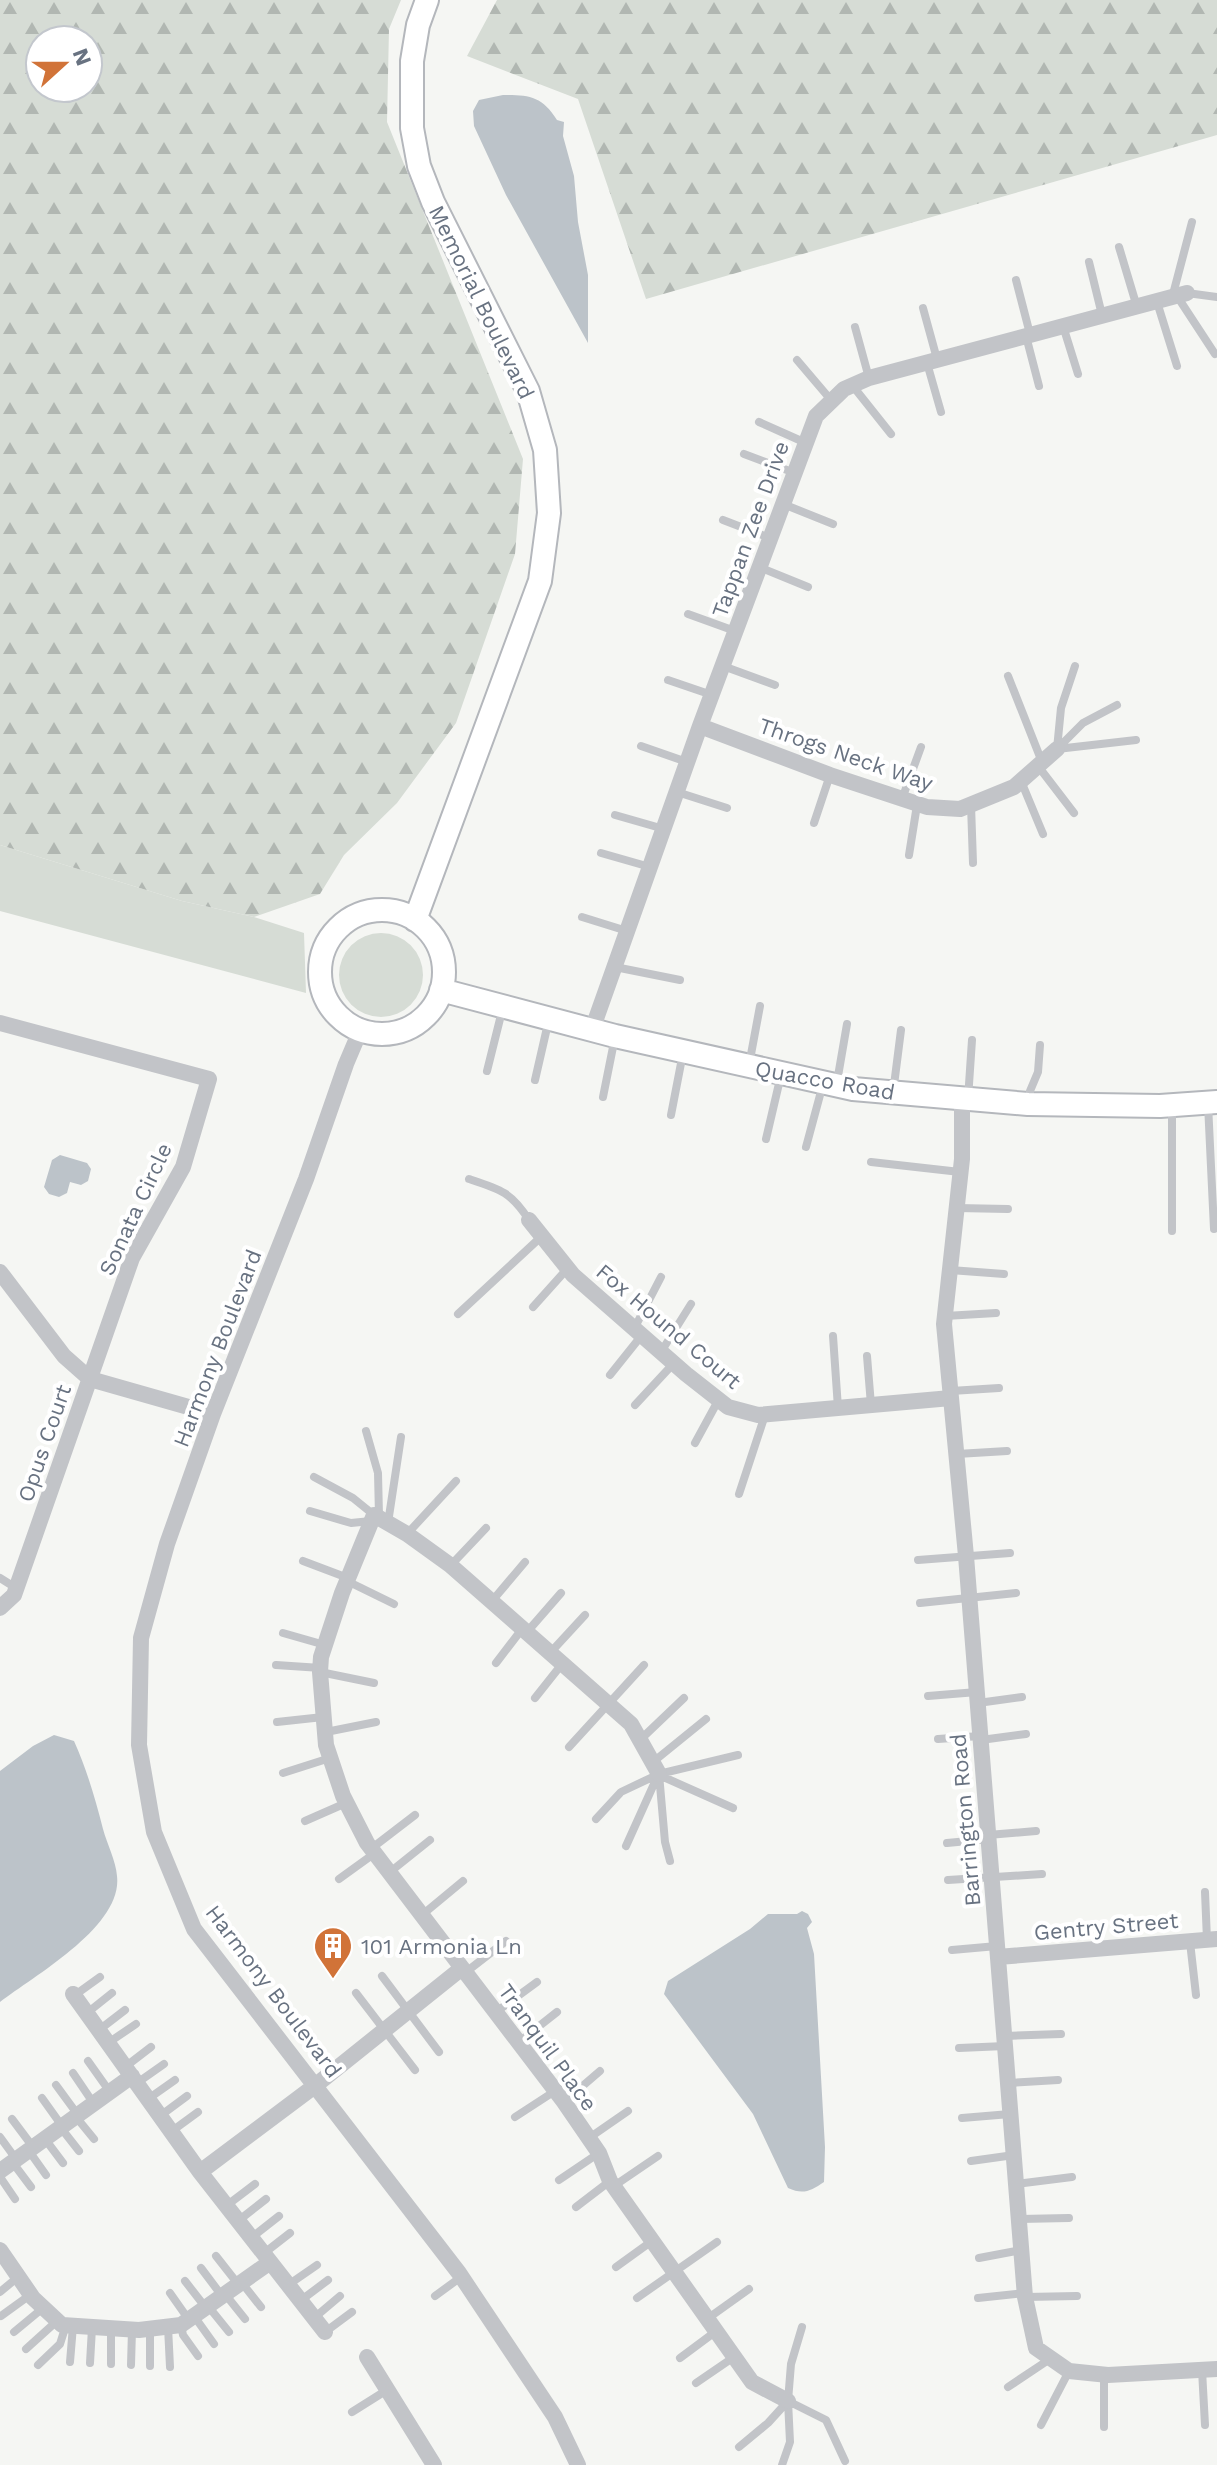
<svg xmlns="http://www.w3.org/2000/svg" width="1217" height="2465" viewBox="0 0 1217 2465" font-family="'Work Sans',sans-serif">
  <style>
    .green { fill: #d6dcd5 }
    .forest { fill: url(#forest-firs); fill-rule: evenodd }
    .water { fill: #bcc3c9 }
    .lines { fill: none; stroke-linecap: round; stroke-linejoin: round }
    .secondary-casing { stroke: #b4b7bc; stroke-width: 26 }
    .lane { stroke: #c2c4c8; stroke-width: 8 }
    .street { stroke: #c2c4c8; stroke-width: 16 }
    .secondary { stroke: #fff; stroke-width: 22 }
    .labels { text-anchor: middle; stroke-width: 8; stroke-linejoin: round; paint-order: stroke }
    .street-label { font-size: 22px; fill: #687281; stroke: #fff }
    .poi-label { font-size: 22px; fill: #687281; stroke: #fff; text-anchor: start }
  </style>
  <defs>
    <pattern id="forest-firs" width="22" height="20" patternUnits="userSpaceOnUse" patternTransform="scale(2)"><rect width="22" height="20" fill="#d6dcd5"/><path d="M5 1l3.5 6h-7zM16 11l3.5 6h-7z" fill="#b1b7b2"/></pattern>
  </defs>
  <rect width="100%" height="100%" fill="#f5f6f3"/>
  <path class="green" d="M0 845 182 901 254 917 304 933 306 993 0 911Z
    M339 975a42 42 0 1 1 84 0a42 42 0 1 1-84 0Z"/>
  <path class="forest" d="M0 0H401L389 29 387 122 523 459 515 554 456 723 397 803 344 855 320 894 254 917 182 901 0 845ZM88 40V88H40V40Z
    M497 0H1217V135L646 299 578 99 467 56Z"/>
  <path class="water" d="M503 95C529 95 542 96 557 120L564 122 563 136 574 176 578 222 588 275V343L506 195 474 126 473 111 479 100Z
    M60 1155 87 1163 91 1169 88 1181 81 1185 70 1182 67 1193 59 1197 49 1194 44 1187 52 1160Z
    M54 1735 74 1741C87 1770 95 1798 103 1829 107 1844 116 1861 117 1876 123 1926 35 1975 0 2002V1771L33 1746Z
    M802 1911 808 1914 812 1922 807 1928 814 1954 825 2147 824 2182C811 2191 803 2195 788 2188L753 2114 664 1994 668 1981 750 1929 768 1914H797Z"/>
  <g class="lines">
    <defs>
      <path id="secondary" d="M320 972a62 62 0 1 1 124 0a62 62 0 1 1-124 0Z
        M415 920 540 581 549 513 545 450 528 391 433 202 419 166 412 128V61L418 25 427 0
        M441 990 615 1036 853 1089 1028 1104 1160 1106 1217 1102"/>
    </defs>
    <use href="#secondary" class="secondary-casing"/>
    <path class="lane" d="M1119 247 1137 307
      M1089 262 1102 315
      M1016 280 1030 334
      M1187 293 1217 297
      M1177 296 1215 354
      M1172 298 1192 222
      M1157 302 1177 366
      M923 308 937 359
      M1063 326 1078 374
      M855 327 869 378
      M1026 336 1039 386
      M797 360 831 400
      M927 363 941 412
      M852 385 891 434
      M759 422 806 443
      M744 454 795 473
      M783 504 833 524
      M723 520 770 538
      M759 567 808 587
      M688 614 735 631
      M723 666 775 685
      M1008 676 1042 762
      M668 680 712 695
      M641 746 687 762
      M1058 748 1083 723 1117 705
      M1057 749 1061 708 1075 666
      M1057 749 1136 740
      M1038 766 1074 813
      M1021 781 1043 834
      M677 792 727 808
      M902 799 921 747
      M971 805 973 863
      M615 815 664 829
      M814 823 830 775
      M601 853 650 867
      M909 855 917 805
      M582 917 627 931
      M615 967 680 980
      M749 1065 760 1006
      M487 1071 503 1007
      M535 1080 549 1019
      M837 1082 847 1024
      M893 1093 901 1030
      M603 1097 615 1037
      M968 1099 972 1040
      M1030 1103V1091L1038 1072 1040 1045
      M1208 1104 1214 1229
      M671 1115 683 1053
      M766 1139 781 1075
      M806 1147 823 1084
      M871 1162 960 1172
      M469 1179C500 1189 511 1192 529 1220
      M957 1208 1008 1209
      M1172 1231V1106
      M950 1270 1004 1274
      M533 1307 567 1269
      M458 1314 542 1236
      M945 1316 996 1313
      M634 1329 661 1277
      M833 1336 838 1408
      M661 1352 691 1304
      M867 1356 871 1405
      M610 1375 642 1335
      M951 1391 999 1388
      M635 1405 674 1363
      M366 1431 378 1473 379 1516
      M695 1443 719 1399
      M957 1454 1007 1451
      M314 1477 353 1498 374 1515
      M739 1494 765 1415
      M310 1511 351 1523 371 1521
      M388 1523 401 1437
      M407 1534 456 1481
      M918 1560 1010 1553
      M303 1561 348 1578
      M451 1565 486 1528
      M0 1578 16 1588
      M347 1581 394 1604
      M492 1601 525 1562
      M920 1603 1016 1593
      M527 1632 561 1593
      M283 1633 325 1645
      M550 1653 585 1615
      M496 1663 522 1629
      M276 1665 321 1668
      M320 1672 374 1683
      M928 1696 977 1692
      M535 1698 562 1664
      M978 1703 1022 1697
      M277 1722 323 1717
      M326 1732 376 1722
      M641 1739 684 1698
      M938 1739 980 1736
      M981 1740 1026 1734
      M569 1747 644 1665
      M653 1762 706 1719
      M283 1773 330 1758
      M659 1774 665 1842 670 1861
      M659 1775 733 1808
      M596 1819 621 1792 659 1774 738 1755
      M305 1821 346 1803
      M988 1835 1036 1831
      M947 1843 989 1839
      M626 1846 658 1775
      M372 1848 415 1815
      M390 1872 430 1840
      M339 1879 375 1853
      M948 1880 1042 1874
      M1205 1892 1207 1940
      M422 1915 463 1881
      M1190 1942 1196 1995
      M952 1950 997 1946
      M466 1972 506 1941
      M382 1976 439 2052
      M356 1993 415 2070
      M75 1995 100 1977
      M496 2012 537 1982
      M87 2013 112 1993
      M99 2030 125 2010
      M1005 2036 1061 2034
      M519 2042 557 2012
      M108 2043 136 2024
      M959 2048 1005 2046
      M88 2061 110 2092
      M125 2067 151 2047
      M73 2073 94 2104
      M137 2083 164 2064
      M1008 2083 1058 2080
      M56 2085 78 2115
      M42 2098 62 2126
      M148 2099 175 2080
      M564 2102 600 2071
      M160 2116 187 2096
      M76 2117 94 2139
      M515 2117 555 2091
      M962 2118 1010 2114
      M12 2119 33 2147
      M61 2128 79 2151
      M172 2131 198 2112
      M0 2137 16 2159
      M589 2138 628 2111
      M45 2139 63 2163
      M29 2151 46 2175
      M971 2161 1014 2155
      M13 2163 31 2187
      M0 2177 15 2199
      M559 2180 599 2153
      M1016 2184 1072 2177
      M614 2186 658 2156
      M226 2206 255 2184
      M576 2207 610 2181
      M1020 2219 1069 2218
      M238 2221 266 2199
      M251 2238 279 2216
      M263 2254 290 2233
      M216 2256 238 2284
      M979 2258 1021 2250
      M616 2267 652 2241
      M201 2268 222 2296
      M185 2281 206 2308
      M242 2283 261 2307
      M288 2285 317 2265
      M0 2292 18 2277
      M170 2293 189 2320
      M225 2294 245 2319
      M435 2296 461 2277
      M1026 2297 1077 2296
      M637 2298 717 2242
      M978 2298 1024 2293
      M300 2301 328 2280
      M208 2306 229 2332
      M1 2316 30 2295
      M194 2316 214 2344
      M314 2318 340 2296
      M707 2319 749 2289
      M181 2325 183 2335 198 2356
      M168 2327 170 2367
      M14 2332 43 2308
      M325 2332 352 2312
      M26 2349 57 2321
      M680 2358 715 2332
      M70 2362 73 2326
      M90 2363 92 2328
      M111 2364V2328
      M38 2365 60 2344 66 2325
      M131 2365 132 2330
      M150 2366V2329
      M1202 2370 1205 2425
      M696 2383 734 2357
      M1008 2387 1050 2359
      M788 2401 826 2420 845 2461
      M352 2412 387 2390
      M1041 2425 1069 2371
      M1104 2427V2375
      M739 2447 768 2423 788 2401
      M782 2465 790 2442 788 2401 791 2364 802 2327"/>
    <path class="street" d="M700 726 830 775 927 807 960 809 1014 787 1057 749
      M0 1023 209 1079 183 1167 132 1258 14 1595 0 1608
      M592 1030 700 726 816 416 844 389 869 378 1187 293
      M360 1031 346 1064 306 1179 213 1414 167 1544 141 1638 139 1745 154 1832 194 1929 459 2273 555 2417 578 2465
      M962 1101V1159L944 1324 966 1556 1025 2297 1036 2348 1069 2371 1108 2375 1217 2369
      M529 1220 573 1275 686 1374 728 1407 758 1415 951 1398
      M0 1272 64 1356 90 1379 213 1414
      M659 1774 631 1724 450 1565 407 1534 374 1515 342 1593 321 1657 320 1672 326 1745 343 1796 367 1843 564 2102 599 2153 610 2181 752 2382 788 2401
      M998 1957 1217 1939
      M73 1994 200 2172 325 2332
      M0 2171 132 2076
      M200 2172 316 2085 462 1968
      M0 2250 33 2298 62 2325 139 2330 181 2325 269 2263
      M367 2357 434 2465"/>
    <use href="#secondary" class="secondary"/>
  </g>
  <defs>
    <symbol id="building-pin" viewBox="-11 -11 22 30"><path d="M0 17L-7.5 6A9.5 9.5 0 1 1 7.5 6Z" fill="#d17338" stroke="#fff"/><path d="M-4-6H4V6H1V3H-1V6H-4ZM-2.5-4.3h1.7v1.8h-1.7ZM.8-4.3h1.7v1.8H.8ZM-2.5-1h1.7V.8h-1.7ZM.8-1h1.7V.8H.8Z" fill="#fff"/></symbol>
  </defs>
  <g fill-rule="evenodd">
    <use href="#building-pin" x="311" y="1924" width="44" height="60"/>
  </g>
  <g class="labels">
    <g class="street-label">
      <text transform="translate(482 302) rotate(64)" y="8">Memorial Boulevard</text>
      <text transform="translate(750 529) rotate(-70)" y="8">Tappan Zee Drive</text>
      <text transform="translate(846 754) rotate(19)" y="8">Throgs Neck Way</text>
      <text transform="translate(825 1080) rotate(10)" y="8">Quacco Road</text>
      <text transform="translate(135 1209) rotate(-65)" y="8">Sonata Circle</text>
      <text transform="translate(669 1326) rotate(40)" y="8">Fox Hound Court</text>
      <text transform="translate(217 1348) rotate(-69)" y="8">Harmony Boulevard</text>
      <text transform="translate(44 1443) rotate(-71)" y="8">Opus Court</text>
      <text transform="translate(965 1820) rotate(-95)" y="8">Barrington Road</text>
      <text transform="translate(1106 1926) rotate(-5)" y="8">Gentry Street</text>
      <text transform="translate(274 1991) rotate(53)" y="8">Harmony Boulevard</text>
      <text transform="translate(548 2047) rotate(54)" y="8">Tranquil Place</text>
    </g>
    <g class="poi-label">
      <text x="361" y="1954">101 Armonia Ln</text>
    </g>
  </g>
  <g transform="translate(64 64) rotate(69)"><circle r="38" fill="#ffffff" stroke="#c3c7cd" stroke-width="2"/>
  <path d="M0-6L14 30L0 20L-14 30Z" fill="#d17338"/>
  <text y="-12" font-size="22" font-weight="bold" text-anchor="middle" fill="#687281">N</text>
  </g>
</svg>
